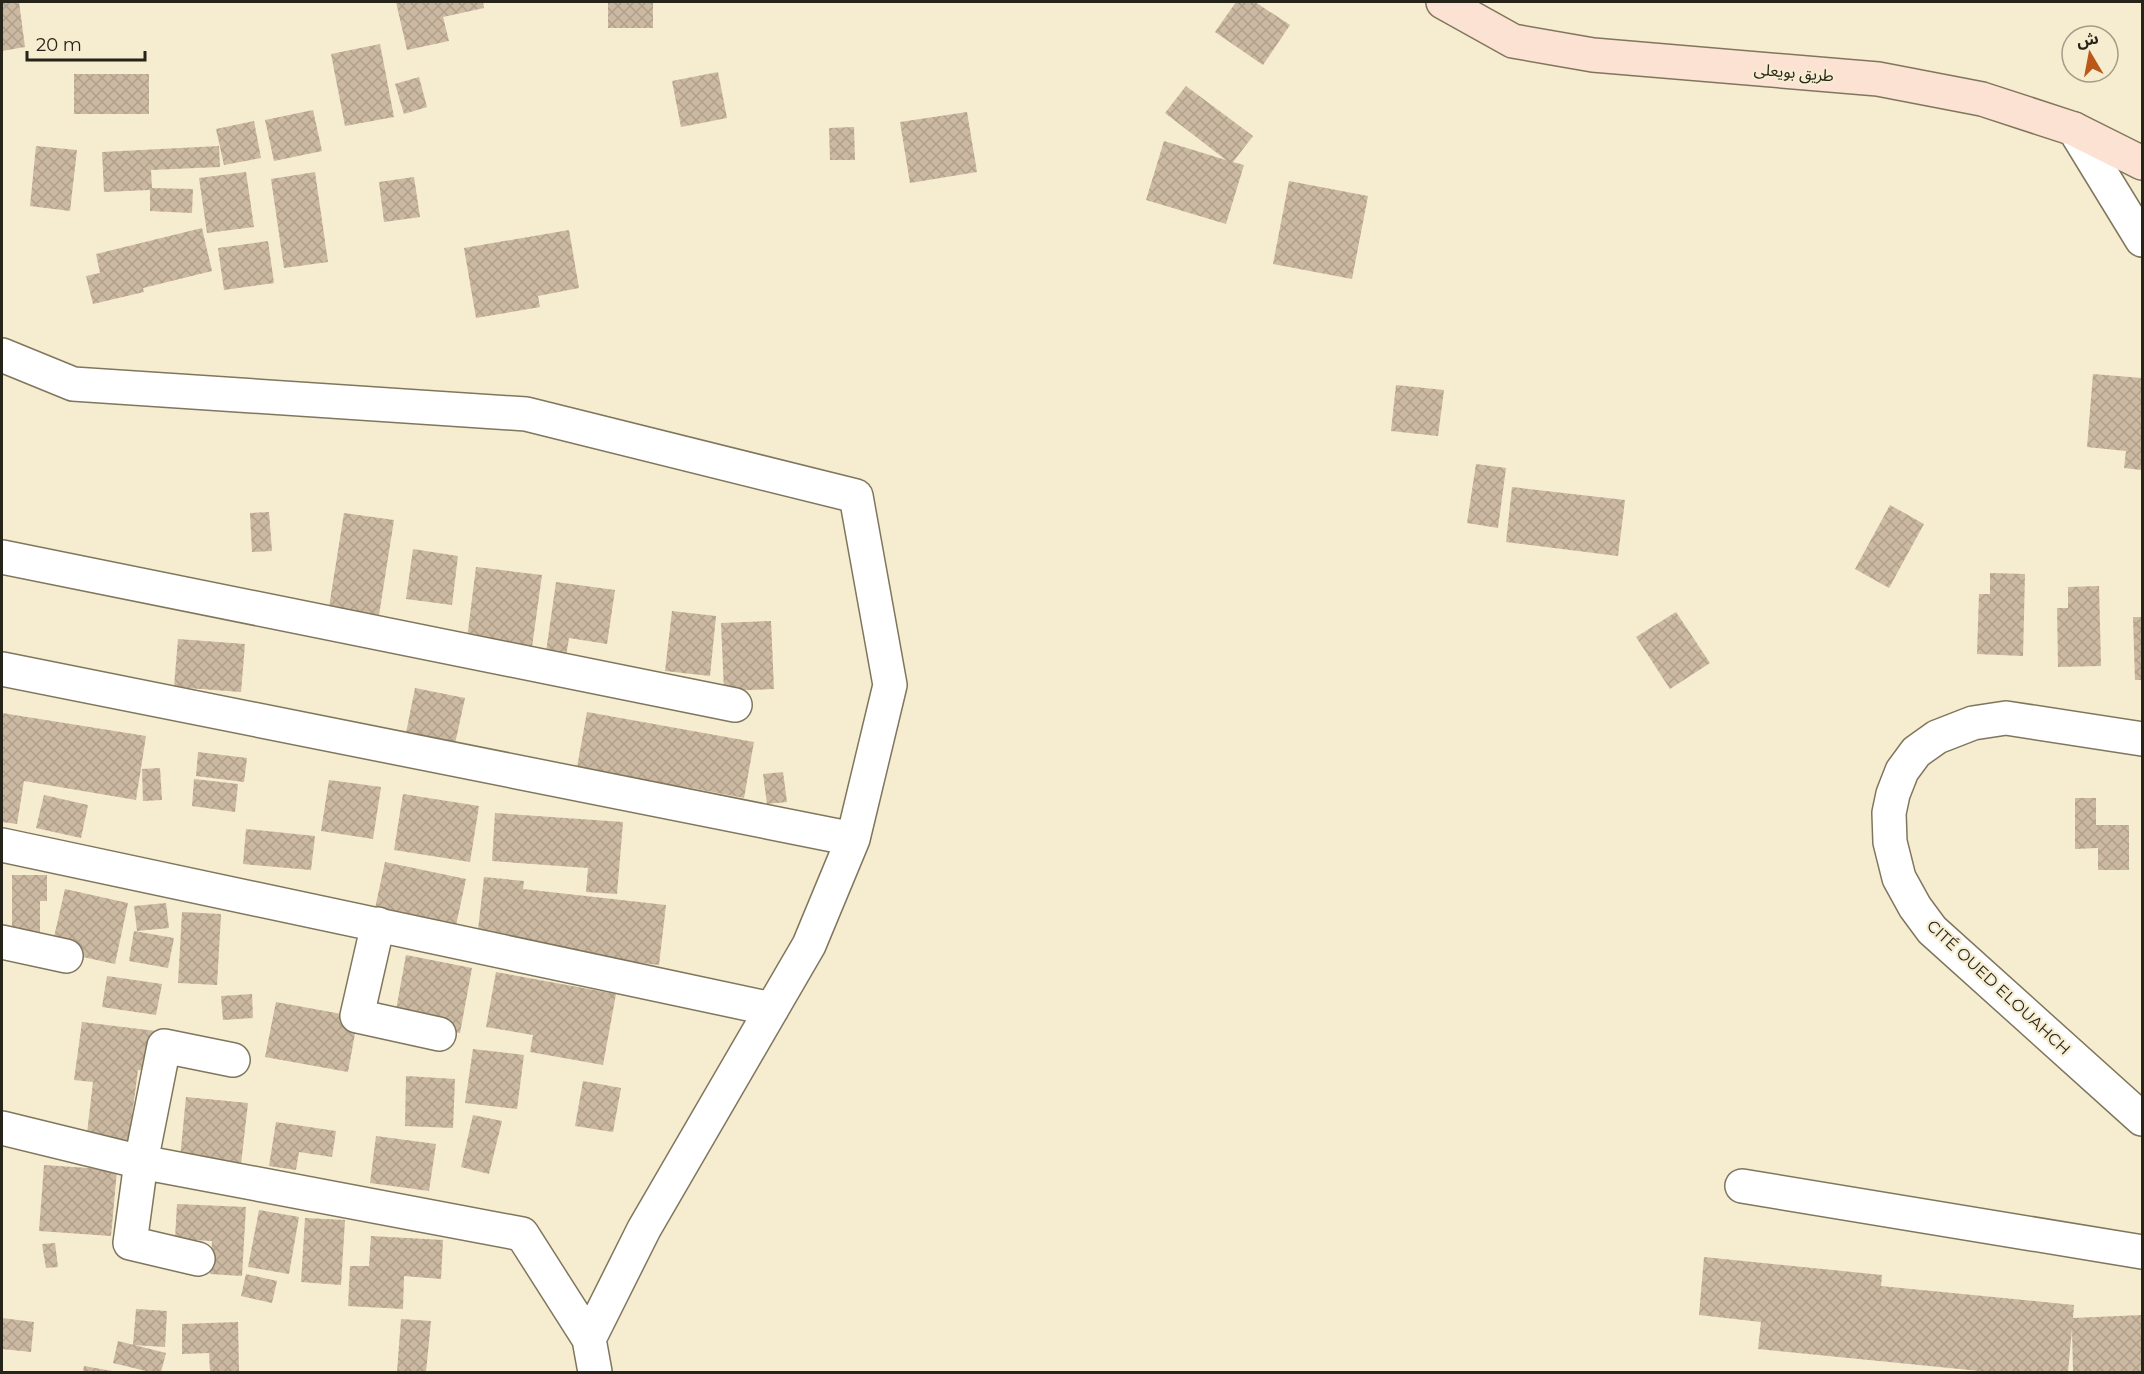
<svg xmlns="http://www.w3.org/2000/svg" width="2144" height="1374" viewBox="0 0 2144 1374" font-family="Montserrat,'Noto Sans Arabic',sans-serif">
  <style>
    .building { fill: url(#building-cross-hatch) }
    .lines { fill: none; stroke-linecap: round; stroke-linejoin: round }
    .minor-casing { stroke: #7f765d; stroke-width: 36 }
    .secondary-casing { stroke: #7f765d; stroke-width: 36 }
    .minor { stroke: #fff; stroke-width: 33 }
    .secondary { stroke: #fbe2d2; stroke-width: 33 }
    .labels { text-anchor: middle; stroke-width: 4.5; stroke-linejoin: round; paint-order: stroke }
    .street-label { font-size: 16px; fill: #262318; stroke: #f6ecd0 }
  </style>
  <defs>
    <pattern id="building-cross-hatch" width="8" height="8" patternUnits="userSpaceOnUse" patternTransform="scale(1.5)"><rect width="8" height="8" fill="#ccb9a2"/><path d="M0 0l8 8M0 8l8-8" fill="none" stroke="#af9f8b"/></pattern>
  </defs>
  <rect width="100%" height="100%" fill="#f6ecd0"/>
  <path class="building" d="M2 2H19L25 47 2 51Z
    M396 2H483L484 8 443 17 449 41 407 50Z
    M608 2H653V28H608Z
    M1236 2H1255L1290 25 1263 65 1215 32Z
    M380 44 394 117 345 126 331 54Z
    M718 72 727 118 681 127 672 81Z
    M74 74H149V114H74Z
    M419 77 427 107 404 114 395 84Z
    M1186 86 1253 136 1233 162 1244 165 1226 224 1146 200 1164 141 1226 160 1165 113Z
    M313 110 322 151 274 161 265 120Z
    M967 112 977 172 910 183 900 122Z
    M254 121 261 158 224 165 216 129Z
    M854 127 855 160H830L829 128Z
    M36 146 77 150 70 211 30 206Z
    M219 146 220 167 151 170 152 188 193 189 192 213 150 211V190L104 192 102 152Z
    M246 172 254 227 207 233 199 178Z
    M315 172 328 262 284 268 271 179Z
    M414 177 420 217 384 222 379 182Z
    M1289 181 1368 196 1352 279 1273 264Z
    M202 228 212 271 143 288 144 292 93 304 86 276 100 273 96 254Z
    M569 230 579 288 538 296 540 307 476 318 464 248Z
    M268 241 274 283 224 290 218 248Z
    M2093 374 2142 378V470L2124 468 2126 451 2087 447Z
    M1396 385 1444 390 1438 436 1391 431Z
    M1476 464 1506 468 1498 528 1467 523Z
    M1512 487 1625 500 1618 556 1506 542Z
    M1890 505 1924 524 1889 588 1855 569Z
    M269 512 272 551 252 552 250 513Z
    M344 513 394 520 379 615 329 607Z
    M413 549 458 556 452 605 406 599Z
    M476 567 542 575 532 647 467 639Z
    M1990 573 2025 574 2023 656 1977 654 1979 594H1990Z
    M556 582 615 590 607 644 569 638 565 662 545 659Z
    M2099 586 2101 666 2058 667 2057 608H2068V587Z
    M672 611 716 616 710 676 665 671Z
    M1676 612 1710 663 1670 689 1636 637Z
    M2133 617H2142V680H2135Z
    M771 621 774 689 724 691 721 623Z
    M178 639 245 644 241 692 174 687Z
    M415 688 465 698 453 753 404 743Z
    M587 712 754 742 744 798 686 787 685 793 576 773Z
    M2 713 146 736 136 800 24 781 17 824 2 822Z
    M198 752 247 758 244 782 196 776Z
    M160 768 162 800 143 801 142 769Z
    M783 772 787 802 767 804 763 774Z
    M194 779 238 784 235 812 192 806Z
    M329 780 381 787 373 839 321 831Z
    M403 794 479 806 470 862 394 850Z
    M44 795 88 805 81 838 36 828Z
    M2075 798H2096V825H2129V870H2098V848L2075 849Z
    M495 813 623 822 617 894 586 892 588 868 492 861Z
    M246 829 315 836 311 870 243 864Z
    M385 862 466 879 455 930 374 913Z
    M12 875H47V901H40V936L12 935Z
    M484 877 524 881 523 889 666 905 659 965 598 958 477 939Z
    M65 889 128 903 115 964 51 950Z
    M166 903 169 928 137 931 134 906Z
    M182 912 221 914 217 985 178 983Z
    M134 931 174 938 168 968 129 961Z
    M406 955 472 968 460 1033 394 1021Z
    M496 972 616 994 603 1065 530 1052 533 1035 486 1027Z
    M107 976 162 984 156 1015 102 1007Z
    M252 994 253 1018 223 1020 221 996Z
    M276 1002 358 1017 348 1072 265 1057Z
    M82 1022 156 1031 151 1071 138 1070 128 1146 86 1142 93 1082 74 1080Z
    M473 1049 524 1055 517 1109 465 1103Z
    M406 1076 455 1079 453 1128 405 1126Z
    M583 1081 621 1088 613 1132 575 1126Z
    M186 1097 248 1103 241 1164 180 1158Z
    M473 1115 502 1121 489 1174 461 1167Z
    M276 1122 336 1131 332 1157 299 1152 296 1170 269 1166Z
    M376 1136 436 1144 429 1191 370 1183Z
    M44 1165 117 1170 111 1236 39 1231Z
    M177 1204 246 1207 242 1276 210 1274 212 1241 175 1239Z
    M259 1210 299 1217 289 1274 248 1267Z
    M305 1218 345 1220 341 1285 301 1282Z
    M371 1236 443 1240 441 1279 404 1276 403 1309 348 1306 350 1266H369Z
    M55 1243 58 1267 46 1268 42 1244Z
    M1704 1257 1882 1275 1881 1286 2074 1305 2073 1318 2142 1315V1372H2073L2072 1329 2068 1372H1990L1758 1349 1761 1322 1699 1315Z
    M246 1274 277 1281 272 1303 241 1296Z
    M136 1309 167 1311 165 1347 133 1345Z
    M2 1318 34 1322 31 1352 2 1349Z
    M401 1319 431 1321 426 1372H397Z
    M238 1322 239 1372H210L209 1353 182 1354V1324Z
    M118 1341 166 1353 161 1372H150L113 1363Z
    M84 1366 112 1371V1372H83Z"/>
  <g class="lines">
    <defs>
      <path id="minor" d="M2074 129 2142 240
        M2 355 73 384 526 414 856 496 890 685 853 839 809 945 644 1229 589 1339 595 1372
        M2 557 735 705
        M2 669 853 839
        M2142 739 2006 718 1973 723 1937 737 1916 752 1902 771 1893 794 1889 813 1890 842 1899 878 1915 907 1932 930 2142 1119
        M2 845 772 1009
        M378 924 357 1016 439 1034
        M2 942 66 956
        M2 1128 141 1162 522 1234 589 1339
        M1742 1186 2142 1252
        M198 1259 130 1243 141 1162 164 1046 233 1060"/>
      <path id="secondary" d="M1443 2 1513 41 1593 55 1878 79 1982 99 2074 129 2142 163"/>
    </defs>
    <use href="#minor" class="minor-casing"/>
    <use href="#secondary" class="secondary-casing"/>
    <use href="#minor" class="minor"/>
    <use href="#secondary" class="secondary"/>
  </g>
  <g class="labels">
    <g class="street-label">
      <text transform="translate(1794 72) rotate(5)" y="6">طريق بويعلى</text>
      <text transform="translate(1999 987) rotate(43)" y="6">CITÉ OUED ELOUAHCH</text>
    </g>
  </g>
  <rect width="2144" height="1374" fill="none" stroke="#262318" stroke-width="6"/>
  <g transform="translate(2090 54) rotate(350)"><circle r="28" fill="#f6ecd0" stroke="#a39c86" stroke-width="1.5"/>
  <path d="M0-4.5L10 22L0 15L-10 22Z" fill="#b95818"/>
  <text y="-9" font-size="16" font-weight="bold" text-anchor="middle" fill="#262318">ش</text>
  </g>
  <path d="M27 51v9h118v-9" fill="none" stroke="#262318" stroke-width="3"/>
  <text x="36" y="51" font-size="18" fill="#262318" stroke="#f6ecd0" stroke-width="4.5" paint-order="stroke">20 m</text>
</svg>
